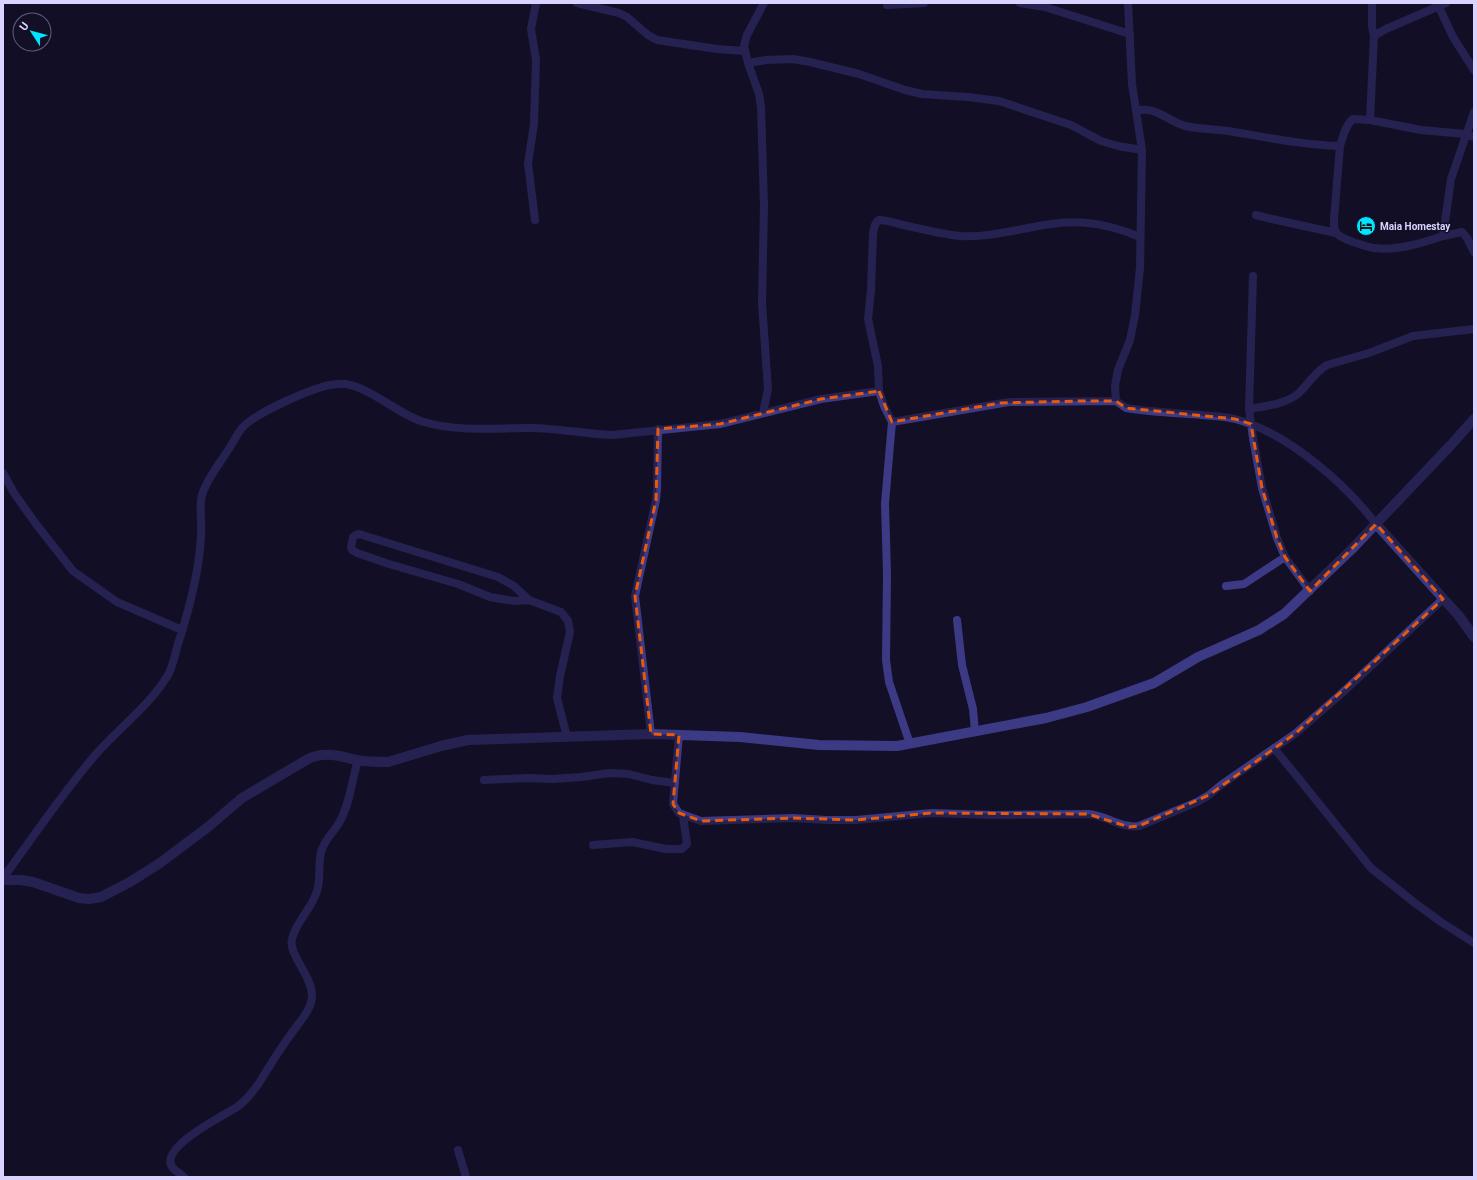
<svg xmlns="http://www.w3.org/2000/svg" width="1477" height="1180" viewBox="0 0 1477 1180" font-family="Roboto,sans-serif">
  <style>
    .lines { fill: none; stroke-linecap: round; stroke-linejoin: round }
    .minor { stroke: #3d3a85; stroke-width: 8 }
    .tertiary { stroke: #3d3a85; stroke-width: 10 }
    .marked { fill: none; stroke: #e8590c; stroke-width: 3; stroke-dasharray: 8 5; stroke-linejoin: round }
    .labels { text-anchor: middle; stroke-width: 3; stroke-linejoin: round; paint-order: stroke }
    .poi-label { font-size: 10px; font-weight: bold; fill: #d9d4ff; stroke: #130f26; text-anchor: start }
  </style>
  <rect width="100%" height="100%" fill="#130f26"/>
  <g class="lines">
    <path class="minor" d="M577 3 619 13 627 17 648 35 657 40 717 49 745 51
      M1020 3 1045 7 1130 34
      M1128 3 1132 84 1142 150 1140 268 1135 315 1130 340 1118 370 1115 386 1116 401 1126 408C1151 412 1176 413 1201 415 1212 416 1224 416 1235 419 1286 432 1344 482 1376 524
      M1372 3V27L1374 36 1370 120 1353 119C1345 125 1343 137 1340 146L1334 219C1333 235 1339 237 1353 242 1360 244 1367 247 1374 248 1397 251 1422 243 1443 236L1451 179 1474 112
      M887 5 924 3
      M1439 7 1453 37 1474 70
      M1374 36 1386 29 1446 3
      M748 63 766 60 793 59 810 62 859 74 905 90 922 94 968 97 999 101 1071 125 1101 141 1118 146 1142 150
      M1137 111C1155 105 1169 122 1185 126 1199 129 1214 129 1228 131 1265 137 1302 145 1340 146
      M1370 120 1421 130 1465 134 1474 137
      M1256 215 1272 219 1336 233
      M535 220 528 163 534 124 536 60 531 29 536 3
      M1443 236 1462 232 1467 238 1474 252
      M1253 276 1249 409 1253 438 1262 488 1277 538 1285 557 1310 591
      M879 391 884 406 892 422 1009 402 1116 401
      M1249 409C1266 406 1286 404 1299 393 1309 383 1315 372 1327 365L1369 353 1413 336 1474 329
      M763 413 768 389 762 303 764 206 761 107 759 94 748 63 744 46 747 35 764 3
      M892 422 885 503 887 574 886 660 889 682 910 744
      M3 473 14 493 36 524 73 571 117 602 182 630
      M1226 586 1244 584 1285 557
      M529 600 514 586 498 577 359 534 356 535 353 537 351 547 352 550 357 553 389 564 458 584 490 597 514 601 529 600 561 612 568 621 570 632 560 676 557 698 567 737
      M957 620 962 665 973 709 975 732
      M651 734 635 596 656 500 657 489 658 429
      M679 735 673 804 679 813 701 821 793 818 827 820H856L932 813 993 815 1088 814C1106 815 1121 829 1139 826L1197 802 1209 795 1221 785 1296 733 1342 693 1443 599
      M1274 748 1371 868 1415 903 1441 922 1474 943
      M484 780 528 778 552 779 582 777 609 773 629 774 652 780 675 783
      M593 845 632 842 666 849H682L687 844 683 816
      M3 878C34 836 63 792 97 753 120 727 150 705 168 675 173 666 175 654 178 644 189 610 199 573 201 537 202 524 199 507 202 495 207 478 221 462 230 447 234 441 237 434 242 428 255 413 317 385 337 384 365 381 397 415 424 422 458 432 495 428 530 428 557 428 584 434 612 435L720 424 821 399 879 391 878 366 868 319 871 290 873 234C874 229 874 223 879 220 887 220 895 223 903 225 922 229 941 234 960 236 991 238 1021 228 1051 224 1083 219 1111 225 1140 237
      M458 1150 466 1177
      M184 1177C181 1174 175 1171 172 1167 159 1147 225 1115 237 1107 248 1099 257 1087 264 1075 272 1062 280 1049 289 1037 297 1024 312 1011 312 995 312 976 288 954 292 939 296 921 312 909 317 891 321 878 318 865 321 852 324 840 335 831 340 821 350 804 352 779 358 760"/>
    <path class="tertiary" d="M1376 524 1459 616 1474 637
      M3 880H21L33 882 79 898 89 899 101 897 130 882 160 863 208 827 242 798 308 759C324 751 340 756 356 760 367 762 377 762 388 762L441 746 468 740 651 734 740 737 819 745 897 746 1046 718 1087 707 1154 683 1198 657 1259 630 1284 614 1352 549 1449 447 1474 419"/>
  </g>
  <path d="M0 0H1477V1180H0ZM879 391 892 422 1000 403 1082 401H1116L1126 408 1235 419 1251 424 1262 488 1277 538 1285 557 1310 591 1376 524 1443 599 1296 733 1209 795 1139 826 1129 827 1088 814 932 813 856 820 793 818 701 821 679 813 673 804 679 735 651 734 635 596 656 500 658 429 720 424 821 399Z" fill="#130f26" fill-opacity=".55" fill-rule="evenodd"/>
  <path class="marked" d="M879 391 892 422 1000 403 1082 401H1116L1126 408 1235 419 1251 424 1262 488 1277 538 1285 557 1310 591 1376 524 1443 599 1296 733 1209 795 1139 826 1129 827 1088 814 932 813 856 820 793 818 701 821 679 813 673 804 679 735 651 734 635 596 656 500 658 429 720 424 821 399Z"/>
  <defs>
    <symbol id="hotel-disc" viewBox="-11 -11 22 22"><circle r="9.5" fill="#00e5ff" stroke="#130f26"/><path d="M-6-4.5h1.5V1H6V5H4.5V3h-9V5H-6ZM-4 0a1.8 1.8 0 1 1 3.6 0ZM.5 0V-2.5h3Q6-2.5 6 0Z" fill="#111"/></symbol>
  </defs>
  <g fill-rule="evenodd">
    <use href="#hotel-disc" x="1355" y="215" width="22" height="22"/>
  </g>
  <g class="labels">
    <g class="poi-label">
      <text x="1380" y="230">Maia Homestay</text>
    </g>
  </g>
  <rect width="1477" height="1180" fill="none" stroke="#d9d4ff" stroke-width="8"/>
  <g transform="translate(32 32) rotate(306)"><circle r="19" fill="#130f26" stroke="#625e7d"/>
  <path d="M0-3L7 15L0 10L-7 15Z" fill="#00e5ff"/>
  <text y="-6" font-size="11" font-weight="bold" text-anchor="middle" fill="#d9d4ff">U</text>
  </g>
</svg>
